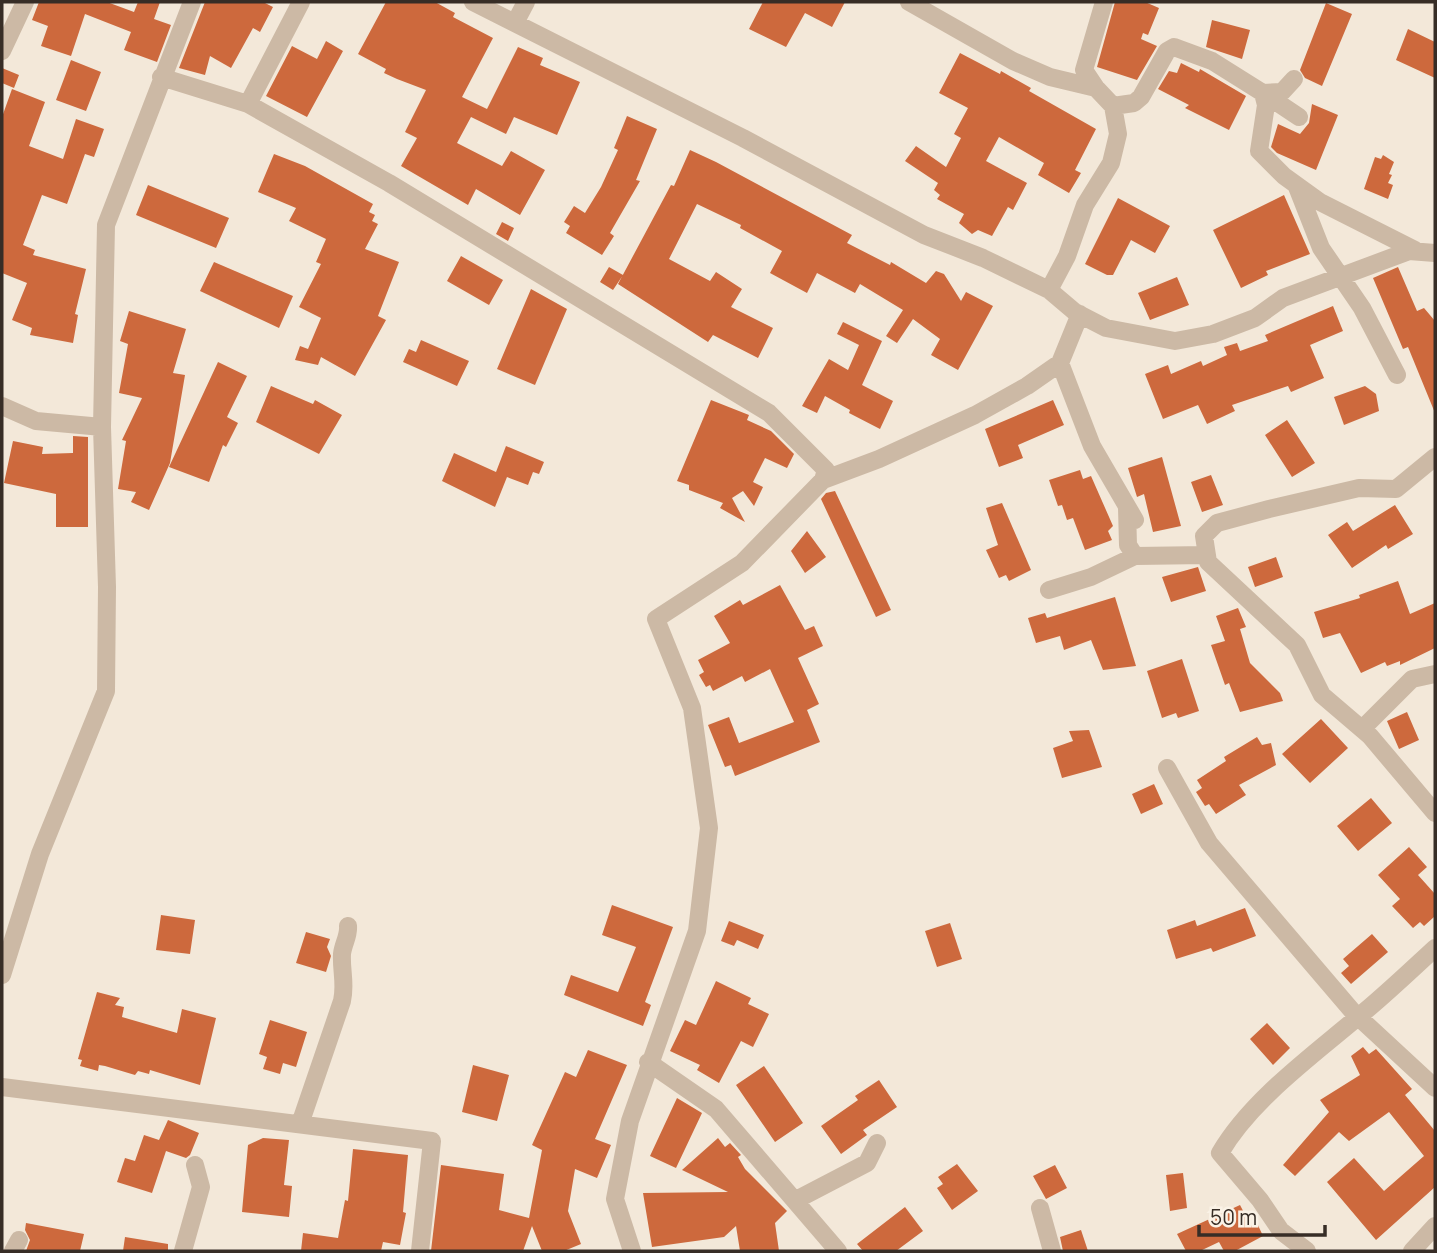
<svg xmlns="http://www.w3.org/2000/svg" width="1437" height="1253" viewBox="0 0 1437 1253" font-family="Manrope,sans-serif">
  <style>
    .building { fill: #cd693d }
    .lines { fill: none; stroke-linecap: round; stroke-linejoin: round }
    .minor { stroke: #ccb9a5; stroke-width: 18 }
  </style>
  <rect width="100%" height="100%" fill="#f3e8d9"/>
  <path class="building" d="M39 2H107L134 12 138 2H160L154 19 171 25 157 62 124 50 131 32 85 14 71 56 41 46 48 26 32 20Z
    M205 2H263L273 7 260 32 253 28 231 68 210 56 205 75 179 68Z
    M386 2H435L455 13 453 17 493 38 462 97 487 109 518 47 543 58 540 65 580 82 557 135 514 117 506 134 471 117 457 143 502 166 511 151 545 170 520 215 476 189 468 205 401 166 417 138 405 132 426 90 397 79 384 73 386 69 358 54Z
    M763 2H845L832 27 805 13 786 47 749 29Z
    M1115 2H1145L1159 8 1148 35 1143 33 1141 39 1157 46 1137 80 1097 67Z
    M1326 3 1352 14 1322 86 1305 78 1300 70Z
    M1212 20 1250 30 1242 59 1206 47Z
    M1408 29 1435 42V78L1396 60Z
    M326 41 343 51 307 117 266 96 292 46 317 59Z
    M960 53 1000 74 1001 71 1031 88 1029 91 1096 129 1075 170 1081 173 1069 193 1038 175 1044 163 999 137 986 161 1027 183 1013 210 1008 207 992 236 978 230 972 234 959 223 964 214 937 199 940 195 934 190 938 183 905 161 916 146 946 167 961 138 954 134 968 108 939 93Z
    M71 60 101 72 86 111 56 100Z
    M1181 63 1199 72 1200 69 1246 96 1229 130 1185 108 1189 105 1158 89 1169 71 1177 73Z
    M2 68 19 75 14 88 2 83Z
    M12 89 45 102 29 146 63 159 76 119 104 129 94 157 85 154 67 204 42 195 23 245 35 250 33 255 86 269 75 314 78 315 73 343 30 335 32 328 12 320 27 283 2 273V117Z
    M1312 104 1338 115 1316 170 1277 153 1271 147 1278 124 1300 134 1309 123Z
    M627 116 657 129 636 180 640 181 610 233 614 236 602 255 566 233 570 226 564 222 574 206 585 213 601 187 618 150 614 148Z
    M690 150 716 162 852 235 847 243 890 265 891 262 926 283 936 271 944 274 961 301 966 292 993 306 958 370 931 355 940 339 913 319 897 343 886 336 903 310 860 284 855 293 817 273 807 293 770 273 782 251 740 228 741 225 697 204 669 259 710 281 716 272 742 289 731 307 773 328 758 358 713 335 708 342 618 284 671 185 674 186Z
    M274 154 305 166 373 204 369 212 375 215 372 221 378 224 365 249 399 262 378 316 386 320 355 376 321 357 318 365 295 360 300 346 308 349 321 318 299 307 321 264 316 262 326 239 289 221 296 208 258 192Z
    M1383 155 1394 162 1389 174 1392 175 1388 183 1393 185 1388 199 1364 189 1375 157 1381 159Z
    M148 185 229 218 216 248 136 215Z
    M1284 195 1310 254 1266 271 1268 275 1241 288 1213 230Z
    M1118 198 1170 226 1155 253 1131 240 1113 275H1107L1085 264Z
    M502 222 514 228 508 241 496 234Z
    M461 256 503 280 489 305 447 281Z
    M214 262 293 296 279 328 200 291Z
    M609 267 623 275 613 290 600 282Z
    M1398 267 1417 311 1424 308 1435 321V413L1408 347 1403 349 1373 278Z
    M1177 277 1189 305 1150 320 1138 293Z
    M531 289 567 309 535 385 497 369Z
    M1333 306 1343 331 1310 345 1324 378 1291 392 1288 386 1232 405 1235 411 1207 424 1198 405 1163 419 1145 374 1168 365 1171 374 1201 361 1203 366 1227 355 1224 347 1237 343 1240 351 1268 341 1265 335Z
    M129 311 186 329 173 373 185 375 170 463 149 510 131 502 136 492 118 489 126 441 122 440 142 398 119 393 128 344 120 341Z
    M843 322 882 341 862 385 893 401 880 429 849 413 850 410 825 396 817 413 802 406 829 359 848 370 859 345 837 334Z
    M421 340 469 361 457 386 403 362 409 349 416 352Z
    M218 362 247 376 227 417 238 423 226 447 223 445 209 482 169 467Z
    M271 386 313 404 315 400 342 415 319 454 256 422Z
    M1365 386 1376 394 1379 411 1344 425 1334 397Z
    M711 400 749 415 747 420 771 431 794 454 787 468 765 458 753 482 763 487 754 506 743 491 732 498 745 522 720 508 723 503 689 490V485L677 481Z
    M1053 400 1064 425 1018 445 1023 458 999 467 985 429Z
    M1287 420 1315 463 1292 477 1265 435Z
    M73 436 88 437V527H56V494L4 483 13 441 43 447 42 454 73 453Z
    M506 446 544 462 539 474 533 472 528 485 507 477 495 507 442 481 454 453 496 472Z
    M1162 457 1181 526 1153 532 1144 494 1137 497 1128 468Z
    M1080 470 1083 479 1091 476 1113 526 1108 531 1112 540 1085 550 1073 518 1067 520 1062 505 1058 506 1049 480Z
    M1211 475 1223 505 1202 512 1191 482Z
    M835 491 891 610 876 617 821 499 826 493Z
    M1002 503 1031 570 1009 581 1006 575 999 578 986 550 998 545 986 508Z
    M1395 505 1413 534 1388 549 1386 545 1352 568 1328 535 1347 522 1353 531Z
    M807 531 826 557 805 573 791 551Z
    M1276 557 1283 577 1255 587 1248 567Z
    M1198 567 1206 591 1171 602 1162 577Z
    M1398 581 1410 614 1435 603V648L1400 665V661L1387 666 1385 662 1361 673 1340 633 1323 638 1314 612 1360 598 1359 595Z
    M780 585 805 630 814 626 823 646 798 658 819 704 807 710 820 742 735 776 731 765 725 767 708 725 729 717 739 743 794 722 770 669 745 682 742 676 713 691 710 685 706 687 699 675 704 672 698 660 730 643 714 616 740 600 743 605Z
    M1115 597 1136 666 1103 670 1091 640 1064 650 1060 636 1036 643 1028 618 1045 613 1047 618Z
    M1238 608 1246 627 1240 629 1250 663 1280 693 1283 701 1240 712 1229 683 1225 685 1211 645 1225 641 1216 616Z
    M1182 659 1199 711 1178 718 1176 713 1162 718 1147 671Z
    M1407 712 1419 740 1399 749 1387 721Z
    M1321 719 1348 748 1310 783 1282 754Z
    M1089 730 1102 767 1062 778 1053 748 1073 741 1069 731Z
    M1257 737 1262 745 1271 743 1276 765 1239 785 1246 795 1216 814 1209 804 1205 806 1196 792 1202 788 1197 780 1226 761 1224 757Z
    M1154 784 1163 804 1141 814 1132 794Z
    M1371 798 1392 823 1358 851 1337 826Z
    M1409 847 1427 867 1418 875 1435 894 1434 917 1424 926 1420 922 1413 928 1392 906 1400 899 1378 875Z
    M612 905 673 927 645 1002 651 1005 643 1026 564 995 571 975 618 992 636 947 602 935Z
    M1245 908 1256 936 1213 952 1211 948 1176 959 1167 930 1195 920 1197 926Z
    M161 915 195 920 190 954 156 950Z
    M729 921 764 935 758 949 737 940 734 946 721 941Z
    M950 923 962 959 937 967 925 931Z
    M306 932 330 939 327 947 331 956 326 972 296 963Z
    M1372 934 1388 952 1351 984 1341 973 1349 966 1343 959Z
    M716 981 751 998 748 1004 769 1014 753 1047 741 1041 719 1083 697 1070 700 1065 670 1051 685 1020 696 1025Z
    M97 992 120 998 115 1005 124 1007 122 1017 177 1033 182 1009 216 1018 200 1085 150 1070 149 1074 138 1071 135 1075 105 1066 99 1065 98 1071 80 1066 82 1060 78 1059Z
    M270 1020 307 1032 296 1067 283 1063 280 1074 263 1069 267 1057 259 1054Z
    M1267 1023 1290 1048 1273 1065 1250 1039Z
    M1363 1047 1369 1054 1376 1049 1412 1089 1405 1095 1435 1131V1187L1376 1240 1327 1182 1354 1158 1384 1191 1424 1156 1389 1112 1349 1141 1339 1132 1295 1176 1283 1165 1329 1112 1320 1100 1360 1075 1351 1056Z
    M588 1050 627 1065 595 1139 611 1145 597 1178 575 1169 568 1211 581 1244 564 1251H542L532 1226 523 1251H431L441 1165 504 1174 499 1210 529 1218 542 1150 532 1145 565 1072 576 1077Z
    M473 1065 509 1075 497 1121 462 1112Z
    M764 1066 803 1123 775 1142 736 1085Z
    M879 1080 897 1107 863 1130 867 1135 841 1154 821 1126 858 1100 855 1096Z
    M677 1098 702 1113 676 1168 650 1156Z
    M168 1120 199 1133 190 1155 186 1158 166 1151 152 1193 117 1182 125 1158 135 1161 144 1135 159 1140Z
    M263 1138 289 1140 284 1185 292 1186 289 1217 242 1212 248 1145Z
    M718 1138 725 1147 730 1143 741 1155 738 1157 745 1169 787 1211 775 1223 779 1251H740L736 1226 724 1237 652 1247 643 1193 728 1192 682 1170Z
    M353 1149 408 1155 403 1212 406 1213 400 1245 383 1242 381 1251H301L303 1233 338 1238 345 1200 348 1201Z
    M957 1164 978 1191 952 1210 937 1188 943 1184 938 1177Z
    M1055 1165 1067 1188 1046 1199 1033 1176Z
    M1183 1173 1187 1208 1170 1211 1166 1175Z
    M1240 1205 1251 1226 1257 1223 1263 1236 1235 1251H1224L1219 1242 1200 1251H1186L1177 1234Z
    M905 1207 923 1231 896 1251H863L857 1244Z
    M26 1223 84 1234 80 1251H26L30 1240 25 1230Z
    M1081 1230 1088 1251H1063L1060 1237Z
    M125 1237 168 1244V1251H123Z"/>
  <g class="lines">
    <path class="minor" d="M473 2 743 138 924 235 983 258 1049 290 1075 312 1106 328 1175 341 1213 334 1255 318 1283 298 1409 251 1435 253
      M909 2 1013 61 1050 77 1096 88 1113 106 1118 134 1111 163 1085 205 1067 256 1049 290
      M516 21 526 2
      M2 51 25 2
      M161 77 248 104 389 183 769 413 826 470 823 480 742 563 656 619 692 708 709 828 697 931 630 1121 615 1199 632 1251
      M1294 79 1282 92 1263 93 1299 117
      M1096 88 1084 70 1104 2
      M248 104 301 2
      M1113 106 1134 103 1141 97 1167 51 1174 47 1212 61 1263 93 1266 105 1259 151 1284 176 1320 202 1415 250
      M1297 187 1321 248 1362 308 1397 375
      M1060 363 1092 446 1135 520
      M2 406 36 421 102 427
      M1435 457 1396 489 1359 488 1269 509 1217 523 1204 536 1208 562 1297 645 1322 695 1370 736 1435 813
      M823 480 879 459 975 415 1027 386 1060 363 1080 314
      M1135 556 1207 555
      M1049 590 1091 577 1135 556 1128 545 1127 508
      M1362 729 1412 679 1435 674
      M1167 768 1209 843 1354 1013 1435 1088
      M2 975 40 854 106 691 107 587 102 427 106 225 192 2
      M648 1062 716 1109 838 1251
      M2 1087 432 1141 420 1251
      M300 1124 342 1001C346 984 341 971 342 954 343 944 349 936 348 926
      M796 1200 867 1163 877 1143
      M1040 1208 1052 1251
      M13 1251 19 1240
      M183 1251 201 1187 195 1165
      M1307 1251 1281 1231 1260 1200 1220 1153C1251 1100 1312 1056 1358 1017 1385 995 1410 971 1435 948
      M1412 1251 1435 1226"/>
  </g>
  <rect width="1437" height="1253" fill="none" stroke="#372d26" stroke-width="7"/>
  <path d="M1199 1225v10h126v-10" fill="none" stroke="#372d26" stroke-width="3.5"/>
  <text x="1210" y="1225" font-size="21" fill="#372d26" stroke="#faf2e6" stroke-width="5" paint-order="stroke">50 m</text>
</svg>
